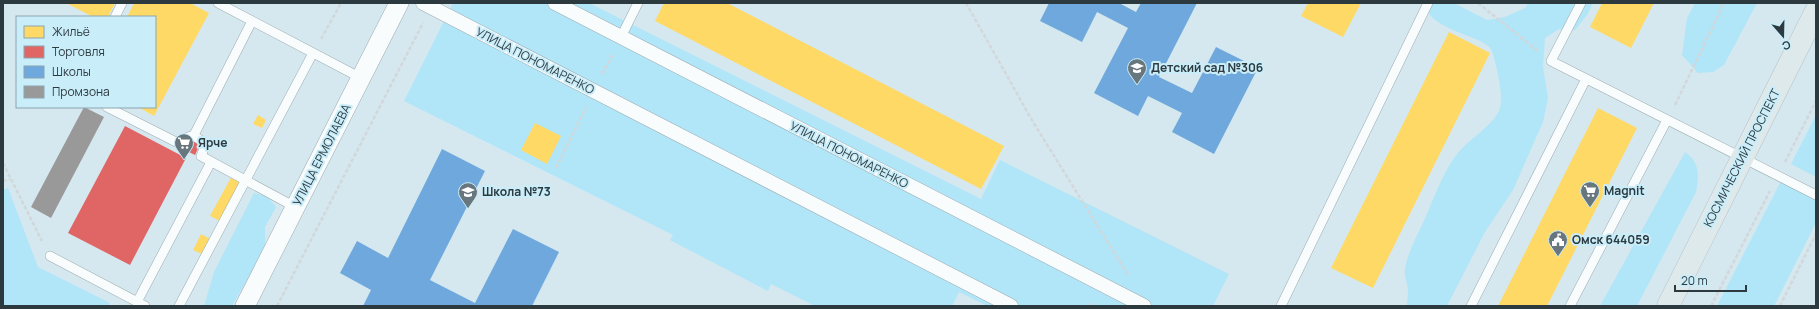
<svg xmlns="http://www.w3.org/2000/svg" width="1819" height="309" viewBox="0 0 1819 309" font-family="Manrope,sans-serif">
  <style>
    .green { fill: #b1e5f8 }
    .homes { fill: #ffd966 }
    .shops { fill: #e06666 }
    .schools { fill: #6fa8dc }
    .industry { fill: #999 }
    .lines { fill: none; stroke-linecap: round; stroke-linejoin: round }
    .service-casing { stroke: #9dacb1; stroke-width: 10 }
    .pedestrian-casing { stroke: #9dacb1; stroke-width: 15 }
    .minor-casing { stroke: #9dacb1; stroke-width: 20 }
    .primary-casing { stroke: #bac4c8; stroke-width: 23 }
    .path { stroke: #d2d7d9; stroke-width: 2.5; stroke-dasharray: 4 2; stroke-linecap: butt }
    .service { stroke: #f9fcfd; stroke-width: 9 }
    .pedestrian { stroke: #f9fcfd; stroke-width: 14 }
    .minor { stroke: #f9fcfd; stroke-width: 19 }
    .primary { stroke: #dee9ec; stroke-width: 22 }
    .labels { text-anchor: middle; stroke-width: 4; stroke-linejoin: round; paint-order: stroke }
    .street-label { font-size: 12px; fill: #2c3a3f; stroke: #caedfa }
    .poi-label { font-size: 12px; font-weight: bold; fill: #2c3a3f; stroke: #caedfa; text-anchor: start }
  </style>
  <rect width="100%" height="100%" fill="#d5e8ef"/>
  <path class="green" d="M453 3H589L981 199 1000 160 1229 274 1213 306H987L959 292 952 306H815L771 284 768 291 670 240 673 235 404 101Z
    M1434 3H1454L1487 20 1505 17 1525 8 1529 3H1593L1587 15 1575 30 1559 29 1545 38 1543 67 1548 98 1543 122 1513 190 1485 232 1447 306H1407C1407 301 1408 296 1408 291 1408 284 1404 277 1405 270 1407 252 1419 233 1426 216 1435 196 1443 172 1457 154 1467 141 1493 125 1499 111 1505 97 1496 65 1492 51 1487 37 1439 32 1427 11Z
    M1695 3H1757L1724 65 1713 72 1698 73 1682 55 1687 18Z
    M1816 115V177L1791 164Z
    M1685 152C1700 162 1699 176 1696 192L1637 306H1600Z
    M1781 181 1816 200V223L1774 306H1717Z
    M8 188 38 267 110 303 108 306H3V190Z
    M254 193 268 197 276 207 265 227V249L232 306H204L214 272Z"/>
  <path class="homes" d="M66 3H115L108 17H93Z
    M134 3H190L209 13 154 116 138 107H155V17H127Z
    M664 3H727L1004 146 981 189 655 21Z
    M1308 3H1361L1343 37 1301 16Z
    M1602 3H1654L1631 48 1590 27Z
    M1449 32 1490 53 1373 288 1331 268Z
    M1598 108 1637 128 1547 306H1498Z
    M258 115 266 120 262 128 253 124Z
    M535 123 561 136 547 164 521 150Z
    M233 174 244 181 222 222 210 216Z
    M201 234 212 240 204 255 193 250Z"/>
  <path class="shops" d="M125 126 186 158 130 265 68 233Z
    M187 137 200 144 195 155 181 148Z"/>
  <path class="schools" d="M1049 3H1119L1136 12 1141 3H1197L1159 77 1192 93 1216 47 1258 68 1214 154 1172 132 1182 113 1148 96 1138 116 1094 93 1128 28 1097 12 1082 42 1040 21Z
    M442 149 485 171 430 280 475 303 513 229 559 252 532 306H363L371 290 340 273 357 241 388 258Z"/>
  <path class="industry" d="M84 107 104 117 51 218 31 207Z"/>
  <g class="lines">
    <defs>
      <path id="service" d="M218 3 361 78
        M1581 3 1551 61 1816 195
        M115 17 122 3
        M621 37 638 3
        M107 107 178 143C192 133 192 134 206 144L201 156 295 207
        M194 135 252 21
        M50 256 145 306
        M137 302 211 162
        M179 306 313 53
        M1281 306 1428 3
        M1471 306 1586 79
        M1570 306 1667 120"/>
      <path id="pedestrian" d="M423 3 1011 306
        M555 3 1144 306"/>
      <path id="minor" d="M245 306 399 3"/>
      <path id="primary" d="M1668 306 1816 11"/>
    </defs>
    <use href="#service" class="service-casing"/>
    <use href="#pedestrian" class="pedestrian-casing"/>
    <use href="#minor" class="minor-casing"/>
    <use href="#primary" class="primary-casing"/>
    <path class="path" d="M966 3 1033 122 1128 275
      M1478 3 1538 51
      M321 39 341 3
      M602 74 613 54
      M1675 105 1724 3
      M1785 162 1816 101
      M3 163 42 241
      M556 168 586 107
      M3 181 10 179
      M277 306 423 23
      M1091 306 1095 302
      M1711 306 1770 191
      M1780 306 1816 234"/>
    <use href="#service" class="service"/>
    <use href="#pedestrian" class="pedestrian"/>
    <use href="#minor" class="minor"/>
    <use href="#primary" class="primary"/>
  </g>
  <defs>
    <symbol id="school-pin" viewBox="-11 -11 22 30"><path d="M0 17L-7.5 6A9.5 9.5 0 1 1 7.5 6Z" fill="#67777d" stroke="#caedfa"/><path d="M0-5L7-2L0 1L-7-2ZM-4 1L0 2.5L4 1V4Q0 6-4 4Z" fill="#fff"/></symbol>
    <symbol id="supermarket-pin" viewBox="-11 -11 22 30"><path d="M0 17L-7.5 6A9.5 9.5 0 1 1 7.5 6Z" fill="#67777d" stroke="#caedfa"/><path d="M-6-5.5h2.5l.6 2H6L4.5 2H-2.5L-4.4-4H-6ZM-1.5 3.2a1.3 1.3 0 1 0 .1 0ZM3 3.2a1.3 1.3 0 1 0 .1 0Z" fill="#fff"/></symbol>
    <symbol id="civic-pin" viewBox="-11 -11 22 30"><path d="M0 17L-7.5 6A9.5 9.5 0 1 1 7.5 6Z" fill="#67777d" stroke="#caedfa"/><path d="M-.6-6.5H3V-4.5H.6V-3L4-1V1h2V6H-6V1h2V-1L-.6-3ZM-1.2 2.5V6h2.4V2.5Z" fill="#fff"/></symbol>
  </defs>
  <g fill-rule="evenodd">
    <use href="#school-pin" x="1126" y="57" width="22" height="30"/>
    <use href="#supermarket-pin" x="173" y="132" width="22" height="30"/>
    <use href="#supermarket-pin" x="1579" y="180" width="22" height="30"/>
    <use href="#school-pin" x="457" y="181" width="22" height="30"/>
    <use href="#civic-pin" x="1547" y="229" width="22" height="30"/>
  </g>
  <g class="labels">
    <g class="street-label">
      <text transform="translate(535 61) rotate(27)" y="4">УЛИЦА ПОНОМАРЕНКО</text>
      <text transform="translate(322 155) rotate(-63)" y="4">УЛИЦА ЕРМОЛАЕВА</text>
      <text transform="translate(849 155) rotate(27)" y="4">УЛИЦА ПОНОМАРЕНКО</text>
      <text transform="translate(1742 158) rotate(-63)" y="4">КОСМИЧЕСКИЙ ПРОСПЕКТ</text>
    </g>
    <g class="poi-label">
      <text x="1151" y="72">Детский сад №306</text>
      <text x="198" y="147">Ярче</text>
      <text x="1604" y="195">Magnit</text>
      <text x="482" y="196">Школа №73</text>
      <text x="1572" y="244">Омск 644059</text>
    </g>
  </g>
  <rect width="1819" height="309" fill="none" stroke="#2c3a3f" stroke-width="8"/>
  <rect x="16" y="16" width="140" height="92" fill="#caedfa" stroke="#8ba5af"/>
  <rect x="24" y="26" width="20" height="12" fill="#ffd966" stroke="#8ba5af"/>
  <text x="52" y="36" font-size="12" fill="#2c3a3f">Жильё</text>
  <rect x="24" y="46" width="20" height="12" fill="#e06666" stroke="#8ba5af"/>
  <text x="52" y="56" font-size="12" fill="#2c3a3f">Торговля</text>
  <rect x="24" y="66" width="20" height="12" fill="#6fa8dc" stroke="#8ba5af"/>
  <text x="52" y="76" font-size="12" fill="#2c3a3f">Школы</text>
  <rect x="24" y="86" width="20" height="12" fill="#999999" stroke="#8ba5af"/>
  <text x="52" y="96" font-size="12" fill="#2c3a3f">Промзона</text>
  <g transform="translate(1783 36) rotate(160)" stroke="#caedfa" stroke-width="3" paint-order="stroke">
  <path d="M0-3L7 15L0 10L-7 15Z" fill="#2c3a3f"/>
  <text y="-6" font-size="11" font-weight="bold" text-anchor="middle" fill="#2c3a3f">С</text>
  </g>
  <path d="M1675 285v6h71v-6" fill="none" stroke="#2c3a3f" stroke-width="2"/>
  <text x="1681" y="285" font-size="12" fill="#2c3a3f" stroke="#caedfa" stroke-width="3" paint-order="stroke">20 m</text>
</svg>
